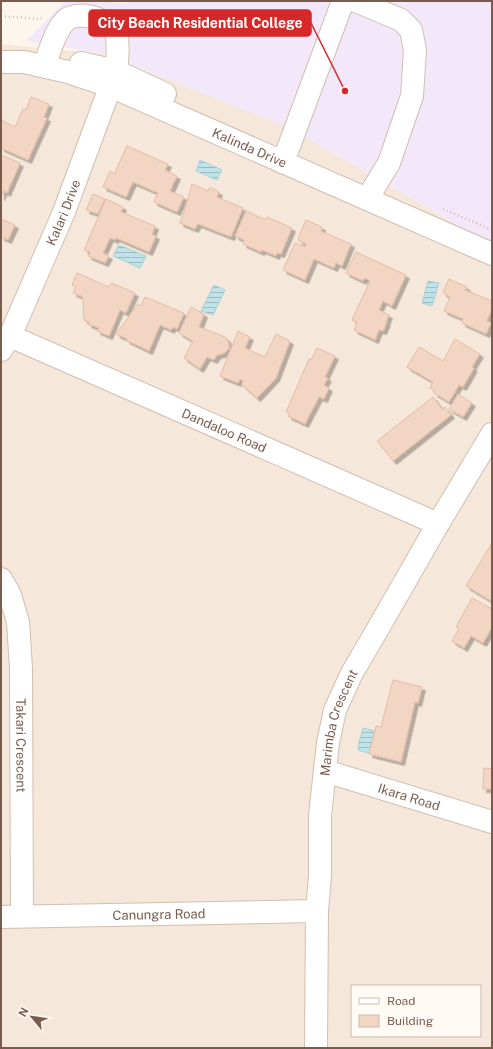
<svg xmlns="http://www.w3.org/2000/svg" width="493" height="1049" viewBox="0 0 493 1049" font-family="'Public Sans',sans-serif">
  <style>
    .residential { fill: #f5e8da; fill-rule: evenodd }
    .education { fill: #f3e8fa }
    .water { fill: url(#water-rules); stroke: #a5d3da }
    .building { fill: #f3d5c3; stroke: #e6bba3; filter: url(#shadow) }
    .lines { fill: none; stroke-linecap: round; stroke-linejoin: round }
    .minor-casing { stroke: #d1beb0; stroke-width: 24 }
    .path { stroke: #d9b8a5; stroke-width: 2.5; stroke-dasharray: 1 3; stroke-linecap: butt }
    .minor { stroke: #fff; stroke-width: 22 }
    .labels { text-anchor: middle; stroke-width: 4; stroke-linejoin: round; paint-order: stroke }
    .street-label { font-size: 13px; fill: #7a5c4d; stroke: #fffaf3 }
    .leader { fill: none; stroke: #d62828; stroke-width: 1.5 }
    .callout-dot { fill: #d62828; stroke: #fffaf3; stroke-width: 1.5 }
    .callout { fill: #d62828; stroke: #d62828; stroke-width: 1.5 }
    .callout-label { font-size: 14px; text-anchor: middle; font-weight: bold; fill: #fff }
  </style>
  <defs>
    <pattern id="water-rules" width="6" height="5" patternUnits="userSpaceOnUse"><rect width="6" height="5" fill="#bfe3e8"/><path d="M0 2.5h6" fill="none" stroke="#a0bbbe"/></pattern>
    <filter id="shadow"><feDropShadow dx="3.5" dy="3.5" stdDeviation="0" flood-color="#0004"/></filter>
  </defs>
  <rect width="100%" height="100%" fill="#fdf6ec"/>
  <path class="residential" d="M1 44 104 54 292 129 492 245V1048H1ZM352 986H480V1036H352Z"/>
  <path class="education" d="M65 1H103L125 4 127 1H492V245L292 129 104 54 26 41Z"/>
  <path class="water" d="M200 160 222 170 217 180 196 171Z
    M119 245 146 256 140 268 113 256Z
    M428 281 439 283 432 306 422 303Z
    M214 285 225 290 213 315 201 311Z
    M363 728 375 731 369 753 358 750 359 742Z"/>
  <path class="building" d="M31 97 49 104 44 117 47 118 28 160 1 148V120L15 127 23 109 26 110Z
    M127 146 168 164 165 170 177 176 170 191 184 197 177 212 154 202 158 193 133 182 126 197 103 187 110 171 114 174Z
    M1 155 20 163 7 193 4 191 1 197Z
    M192 184 208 191 210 187 219 192 217 197 243 208 231 237 198 224 195 229 180 223 184 212Z
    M93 194 105 199 98 214 86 210Z
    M106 199 123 207 121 212 155 226 152 234 156 236 149 252 116 238 115 240 110 238 103 253 109 256 105 263 88 256 90 252 84 250Z
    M246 211 266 220 267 217 292 228 281 254 277 253 276 256 262 250 261 252 243 244 244 240 235 236Z
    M1 219 15 225 8 240 1 237Z
    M306 220 322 227 321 231 351 244 342 266 336 263 334 268 314 259 305 280 283 270 295 243 305 247 306 244 299 241V239L298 238Z
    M356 252 406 275 392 306 383 301 379 310 389 315 386 322H387L383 331 379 330 375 340 354 330 357 322 352 320 370 281 365 278 363 281 346 273Z
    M77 273 109 287 112 283 135 293 126 313 120 310 109 336 97 331 99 328 88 324 89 322 84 320 83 297 73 293 76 287 72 285Z
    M449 279 467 287 465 290 492 301V309L487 321 491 323 486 334 462 323 463 319 444 311 450 297 443 293Z
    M145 297 184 313 177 329 173 327 171 330 160 325 149 351 126 340 127 339 116 334 138 304 141 306Z
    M191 307 204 314 199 327 223 336 227 339 229 344V348L226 352 222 354 217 355 214 360 207 357 200 369 184 358 193 341 179 333Z
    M238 331 250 337 245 348 265 357 276 334 290 341 276 378 257 398 242 385 243 381 240 379 238 383 220 376Z
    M455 339 480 354 472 367 474 368 463 387 459 385 449 402 434 393 435 391 430 388 433 382 407 367 419 347 443 361Z
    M317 348 335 356 325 377 328 378 324 385 329 388 324 399 319 397 305 424 288 416 290 413 286 412 309 359 311 360Z
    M458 394 472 403 463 417 449 409Z
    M433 397 443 410 445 407 451 415 393 461 377 441Z
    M492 543V599L491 601 466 586Z
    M472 598 492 609V627L483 643 471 636 464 648 452 641 459 628 456 627Z
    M393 680 422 687 418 703 415 702 401 762 369 754 376 726 381 727Z
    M484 768 492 769V789H483Z"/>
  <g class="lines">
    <defs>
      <g id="minor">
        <path d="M356 1 401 20 411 30 415 50 412 96 389 163 367 199"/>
        <path id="s1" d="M1 62H24L68 72 110 86 492 254"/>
        <path d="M81 63 116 71 165 94"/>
        <path d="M282 162 288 149 343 1"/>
        <path id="s2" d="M10 336 438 524"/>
        <path id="s3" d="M1 350 10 336 64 212 116 71C118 57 119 45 116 31 105 21 91 14 76 16 73 17 70 17 67 19 57 28 53 42 48 55"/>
        <path id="s4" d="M1 579 10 595 18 622 21 668 22 916"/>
        <path id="s5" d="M325 771 492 822"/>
        <path id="s6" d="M1 917 317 911"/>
        <path id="s7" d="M316 1048 317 911 320 876V815L328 743 335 710 352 673 376 632 438 524 492 434"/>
      </g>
    </defs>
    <use href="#minor" class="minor-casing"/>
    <path class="path" d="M1 16 38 19 42 18
      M443 209 492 230"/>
    <use href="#minor" class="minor"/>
  </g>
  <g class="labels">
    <g class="street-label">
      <text dy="5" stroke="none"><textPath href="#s1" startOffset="265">Kalinda Drive</textPath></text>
      <text dy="5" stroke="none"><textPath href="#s3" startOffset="151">Kalari Drive</textPath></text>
      <text dy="5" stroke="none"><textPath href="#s2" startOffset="234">Dandaloo Road</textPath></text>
      <text dy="5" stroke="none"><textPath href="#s7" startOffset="328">Marimba Crescent</textPath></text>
      <text dy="5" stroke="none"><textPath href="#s4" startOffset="170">Takari Crescent</textPath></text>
      <text dy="5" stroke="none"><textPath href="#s5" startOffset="88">Ikara Road</textPath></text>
      <text dy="5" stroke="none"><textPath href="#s6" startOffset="158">Canungra Road</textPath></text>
    </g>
  </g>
  <path class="leader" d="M345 91L311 23"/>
  <circle class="callout-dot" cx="345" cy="91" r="4"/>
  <rect class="callout" x="89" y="10" width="222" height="26" rx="4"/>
  <g class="callout-label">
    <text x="200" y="28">City Beach Residential College</text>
  </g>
  <rect width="493" height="1049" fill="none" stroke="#7a5c4d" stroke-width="4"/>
  <rect x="351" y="985" width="130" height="52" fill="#fffaf3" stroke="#cabbb1"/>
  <rect x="359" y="998" width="20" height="6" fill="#ffffff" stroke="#cabbb1"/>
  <text x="387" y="1005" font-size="12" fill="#7a5c4d">Road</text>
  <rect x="359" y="1015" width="20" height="12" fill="#f3d5c3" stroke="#cabbb1"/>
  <text x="387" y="1025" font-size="12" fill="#7a5c4d">Building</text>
  <g transform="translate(32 1017) rotate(299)" stroke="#fffaf3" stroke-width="3" paint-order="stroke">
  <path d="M0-3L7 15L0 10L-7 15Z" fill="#7a5c4d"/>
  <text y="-6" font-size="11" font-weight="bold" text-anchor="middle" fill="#7a5c4d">N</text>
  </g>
</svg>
